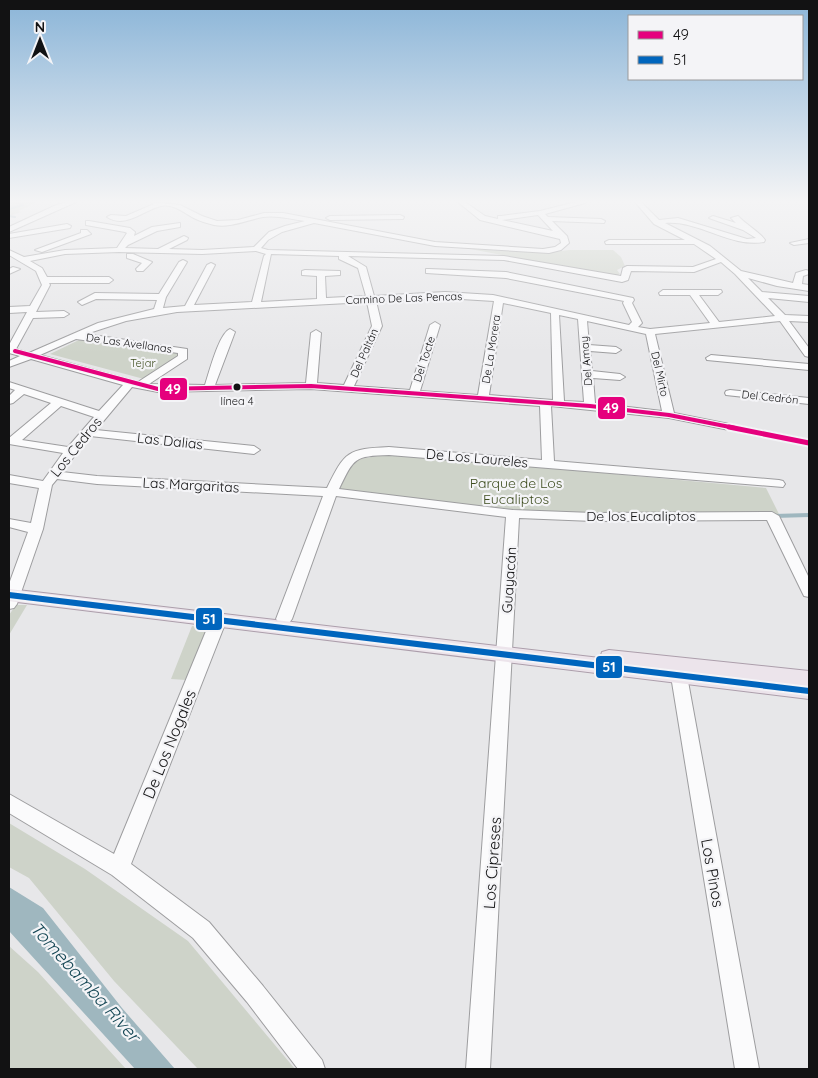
<svg xmlns="http://www.w3.org/2000/svg" width="818" height="1078" viewBox="0 0 818 1078" font-family="Quicksand,sans-serif">
  <style>
    .green { fill: #ced3c9 }
    .water { fill: #9fb7bf }
    .lines { fill: none; stroke-linecap: round; stroke-linejoin: round }
    .stream-far1 { stroke: #9fb7bf; stroke-width: 2 }
    .stream { stroke: #9fb7bf; stroke-width: 4 }
    .minor-casing { stroke: #9d9d9f; stroke-width: 2 }
    .major-casing { stroke: #ac9eab; stroke-width: 2 }
    .minor { fill: #fbfbfc; fill-rule: evenodd }
    .major { fill: #ece4eb; fill-rule: evenodd }
    .bus-1-far1-casing { stroke: #f4f4f7; stroke-width: 6 }
    .bus-1-casing { stroke: #f4f4f7; stroke-width: 9 }
    .bus-2-casing { stroke: #f4f4f7; stroke-width: 10 }
    .bus-1-far1 { stroke: #e5007d; stroke-width: 4 }
    .bus-1 { stroke: #e5007d; stroke-width: 5 }
    .bus-2 { stroke: #0065bd; stroke-width: 6 }
    .bus-dot { fill: #121213; stroke: #f4f4f7; stroke-width: 2 }
    .labels { text-anchor: middle; stroke-width: 4.5; stroke-linejoin: round; paint-order: stroke }
    .far-street-label { font-size: 11px; fill: #121213; stroke: #f4f4f7 }
    .far-park-label { font-size: 11px; fill: #3d4c1e; stroke: #f4f4f7 }
    .far-bus-label { font-size: 11px; fill: #121213; stroke: #f4f4f7 }
    .street-label { font-size: 14px; fill: #121213; stroke: #f4f4f7 }
    .park-label { font-size: 14px; fill: #3d4c1e; stroke: #f4f4f7 }
    .near-street-label { font-size: 16px; fill: #121213; stroke: #f4f4f7 }
    .near-water-label { font-size: 18px; font-style: italic; fill: #164856; stroke: #f4f4f7 }
    .line-badge { stroke: #f4f4f7; stroke-width: 2 }
    .badge-label { font-size: 14px; text-anchor: middle; font-weight: bold; fill: #fff }
  </style>
  <rect width="100%" height="100%" fill="#e7e7e9"/>
  <path class="green" d="M9 202H32L34 204 18 211 21 212 9 216Z
    M470 249 545 253 569 250H613L621 257 625 266 617 270 620 274 615 276Z
    M81 339 182 354 144 379 50 354Z
    M397 454 766 488 779 514 514 515 338 493 342 480 356 460 376 456Z
    M16 605H27L9 635V615Z
    M192 626 203 628 207 631 186 680 171 679Z
    M9 823 85 869 188 941 295 1069H198L114 981 29 878 9 867Z
    M9 946 38 972 126 1069H9Z"/>
  <path class="water" d="M9 887 43 908 122 1008 175 1069H135L9 931Z"/>
  <g class="lines">
    <path class="stream-far1" d="M9 209 23 205 16 202
      M9 216 15 217"/>
    <path class="stream" d="M774 516 809 515"/>
    <defs>
      <path id="minor" d="M67 202H76L9 232V227L54 206Z
        M151 202 180 205 202 216 217 221 238 220 264 213H283L435 242 543 249 555 247 561 243 560 239 480 220 458 202H465L485 216 498 219V216H501L540 211 576 202H586L585 203 545 214 548 217 601 219 605 221 604 223 552 221 567 236 569 243 561 250 549 253 435 246 314 223 282 232 268 240 261 248 268 250 504 256 621 276 623 268 627 266 693 267 716 259 694 244H606L605 242 609 240H685L654 224 635 202H641L659 220 678 218 747 239 756 238 743 230 709 218 713 216 736 223 731 218 738 216C745 224 761 233 765 240L764 242C730 248 699 220 665 223L710 246 741 271 793 283 796 273 806 270 809 271V274L803 276 802 284 809 285V291L777 286 748 278 762 292 809 296V302L768 298 785 315 809 316V322L789 321 809 348V357L805 356 780 321 655 334 674 413 809 440V446L669 418 551 406 554 461 779 480 783 481 785 484 783 487 389 455C354 456 354 458 339 489L513 510 593 513 772 512 779 516 809 578V597L804 596 802 592 767 520 593 521 519 518 490 1069H466L506 517 336 496 292 619 289 623 284 625 279 623 276 619 323 496 97 484 57 479 52 485 43 529 17 604 14 608 9 609V584L28 532 9 527V519L31 523 39 488 9 483V475L43 481 63 453 9 444V438L51 403 24 394 13 403 9 404V396L15 390 9 388V382L99 411 123 385 31 359 9 367V361L20 356 9 353V345L27 312 9 313V307L30 306 42 285 36 271 9 255V250L24 257 65 250 117 248 127 233 125 232 86 225V221H89L130 228 135 232 134 236 152 227 180 223V227L157 231 128 245 125 248 158 249 184 236 188 238 187 240 169 249 202 250 254 247 269 232 285 226 305 221C291 219 277 215 263 217 247 220 231 228 214 225 208 223 202 222 196 219 185 214 174 203 161 206 144 210 125 229 107 217L111 215 126 216 154 204ZM538 215 553 231 502 220ZM256 251 266 254 264 256 252 302 194 305 215 265 211 263 207 265 185 306 163 308 166 297 187 262 183 260 179 262 159 294 95 293 78 302 82 305 96 299 157 300 154 309 98 323 29 353 16 349 33 318 64 317 69 314 64 311 36 312 50 285 49 283H109L113 280 109 277H47L42 268 30 261 65 254 119 252 202 254ZM271 254 339 256V259L358 268 366 296 326 298 325 276 340 275V271L305 270 302 271V275L317 276V299L261 302ZM348 256 504 260 622 282 628 280 631 271 694 272 721 262 735 274 775 316 719 322 699 295H718L722 292 721 290H663L659 293 660 295H690L710 323 650 329 638 327 642 323 632 303 634 300 633 298 506 272 429 269H426V273L506 278 624 301 623 303 632 322 629 325 493 295 445 292 374 296 366 267ZM445 298 494 301 478 395 420 391 440 325 435 322 430 325 410 390 354 386 382 326 376 301ZM367 302 372 326 344 385 317 383 321 333 316 330 311 333 306 383 215 385 235 332 230 329C219 333 209 373 205 385L149 384 187 359V349L86 334 126 321 177 312ZM503 303 551 313 553 400 489 395ZM559 315 578 319 584 402 564 401ZM587 321 646 334 662 411 595 403 593 378 620 380 625 377 620 374 592 371 590 351 616 353 621 350 616 347 589 345ZM76 339 178 353V356L138 382 40 355ZM132 387 158 392 311 389 540 406 542 460 389 447C348 449 345 451 327 488L97 476 62 472 90 436 254 454 260 450 254 446 96 430ZM61 406 94 417 68 447 22 440Z
        M400 215 404 217 403 219 330 220 326 218 330 216Z
        M67 224 71 226 70 228 9 238V234Z
        M81 230H87L91 234 42 252 35 250 81 233Z
        M809 239V243L794 245 790 243Z
        M127 254H133L152 262 143 271H137L136 269 142 263 127 258Z
        M13 267 20 269 9 274V269Z
        M711 355 809 364V370L707 360 706 358Z
        M730 390 809 398V404L726 395 725 393 726 391Z
        M219 613 224 615 227 619 131 864 209 922 263 986 322 1060 325 1069H298L247 1002 193 938 112 875 9 813V794L114 854 211 619 214 615Z
        M679 669 685 671 687 676 759 1069H735L671 676 673 671Z"/>
      <path id="major" d="M9 589 600 658 602 652 609 650 809 671V699L9 601Z"/>
    </defs>
    <use href="#minor" class="minor-casing"/>
    <use href="#major" class="major-casing"/>
    <use href="#minor" class="minor"/>
    <use href="#major" class="major"/>
    <defs>
      <path id="bus-1-far1" d="M15 351 158 389 311 386 590 406 669 415 735 428"/>
      <path id="bus-1" d="M729 427 809 443"/>
      <path id="bus-2" d="M9 595 809 691"/>
    </defs>
    <use href="#bus-1-far1" class="bus-1-far1-casing"/>
    <use href="#bus-1" class="bus-1-casing"/>
    <use href="#bus-2" class="bus-2-casing"/>
    <use href="#bus-1-far1" class="bus-1-far1"/>
    <use href="#bus-1" class="bus-1"/>
    <use href="#bus-2" class="bus-2"/>
  </g>
  <linearGradient id="sky" x2="0" y2="1"><stop stop-color="#8bb5d8"/><stop offset="0.57" stop-color="#f4f4f5"/><stop offset="1" stop-color="#f4f4f5" stop-opacity="0"/></linearGradient>
  <rect width="818" height="353" fill="url(#sky)"/>
  <circle class="bus-dot" cx="237" cy="387" r="4.5"/>
  <g class="labels">
    <g class="far-street-label">
      <text transform="translate(404 298) rotate(-2)" y="4">Camino De Las Pencas</text>
      <text transform="translate(129 343) rotate(8)" y="4">De Las Avellanas</text>
      <text transform="translate(491 349) rotate(-81)" y="4">De La Morera</text>
      <text transform="translate(364 353) rotate(-66)" y="4">Del Paltán</text>
      <text transform="translate(424 359) rotate(-72)" y="4">Del Tocte</text>
      <text transform="translate(586 361) rotate(-95)" y="4">Del Amay</text>
      <text transform="translate(660 374) rotate(77)" y="4">Del Mirto</text>
      <text transform="translate(770 397) rotate(6)" y="4">Del Cedrón</text>
    </g>
    <g class="far-park-label">
      <text x="143" y="367">Tejar</text>
    </g>
    <g class="far-bus-label">
      <text x="237" y="405">línea 4</text>
    </g>
    <g class="street-label">
      <text transform="translate(170 441) rotate(6)" y="5">Las Dalias</text>
      <text transform="translate(76 447) rotate(-51)" y="5">Los Cedros</text>
      <text transform="translate(477 458) rotate(5)" y="5">De Los Laureles</text>
      <text transform="translate(191 485) rotate(3)" y="5">Las Margaritas</text>
      <text x="641" y="521">De los Eucaliptos</text>
      <text transform="translate(509 580) rotate(-86)" y="5">Guayacán</text>
    </g>
    <g class="park-label">
      <text x="516" y="488">Parque de Los<tspan x="516" dy="16">Eucaliptos</tspan></text>
    </g>
    <g class="near-street-label">
      <text transform="translate(169 744) rotate(-68)" y="6">De Los Nogales</text>
      <text transform="translate(492 863) rotate(-86)" y="6">Los Cipreses</text>
      <text transform="translate(713 873) rotate(80)" y="6">Los Pinos</text>
    </g>
    <g class="near-water-label">
      <text transform="translate(85 982) rotate(48)" y="6">Tomebamba River</text>
    </g>
  </g>
  <g class="line-badge">
    <rect x="159" y="377" width="29" height="24" rx="5" fill="#e5007d"/>
    <rect x="597" y="396" width="29" height="24" rx="5" fill="#e5007d"/>
    <rect x="195" y="607" width="28" height="24" rx="5" fill="#0065bd"/>
    <rect x="595" y="655" width="28" height="24" rx="5" fill="#0065bd"/>
  </g>
  <g class="badge-label">
    <text x="173" y="394">49</text>
    <text x="611" y="413">49</text>
    <text x="209" y="624">51</text>
    <text x="609" y="672">51</text>
  </g>
  <rect width="818" height="1078" fill="none" stroke="#121213" stroke-width="20"/>
  <rect x="628" y="15" width="175" height="65" fill="#f4f4f7" stroke="#9a9a9c"/>
  <rect x="638" y="31" width="25" height="8" fill="#e5007d" stroke="#9a9a9c"/>
  <text x="673" y="40" font-size="15" fill="#121213">49</text>
  <rect x="638" y="56" width="25" height="8" fill="#0065bd" stroke="#9a9a9c"/>
  <text x="673" y="65" font-size="15" fill="#121213">51</text>
  <g transform="translate(40 40)" stroke="#f4f4f7" stroke-width="4" paint-order="stroke">
  <path d="M0-4L9 19L0 12L-9 19Z" fill="#121213"/>
  <text y="-8" font-size="14" font-weight="bold" text-anchor="middle" fill="#121213">N</text>
  </g>
</svg>
